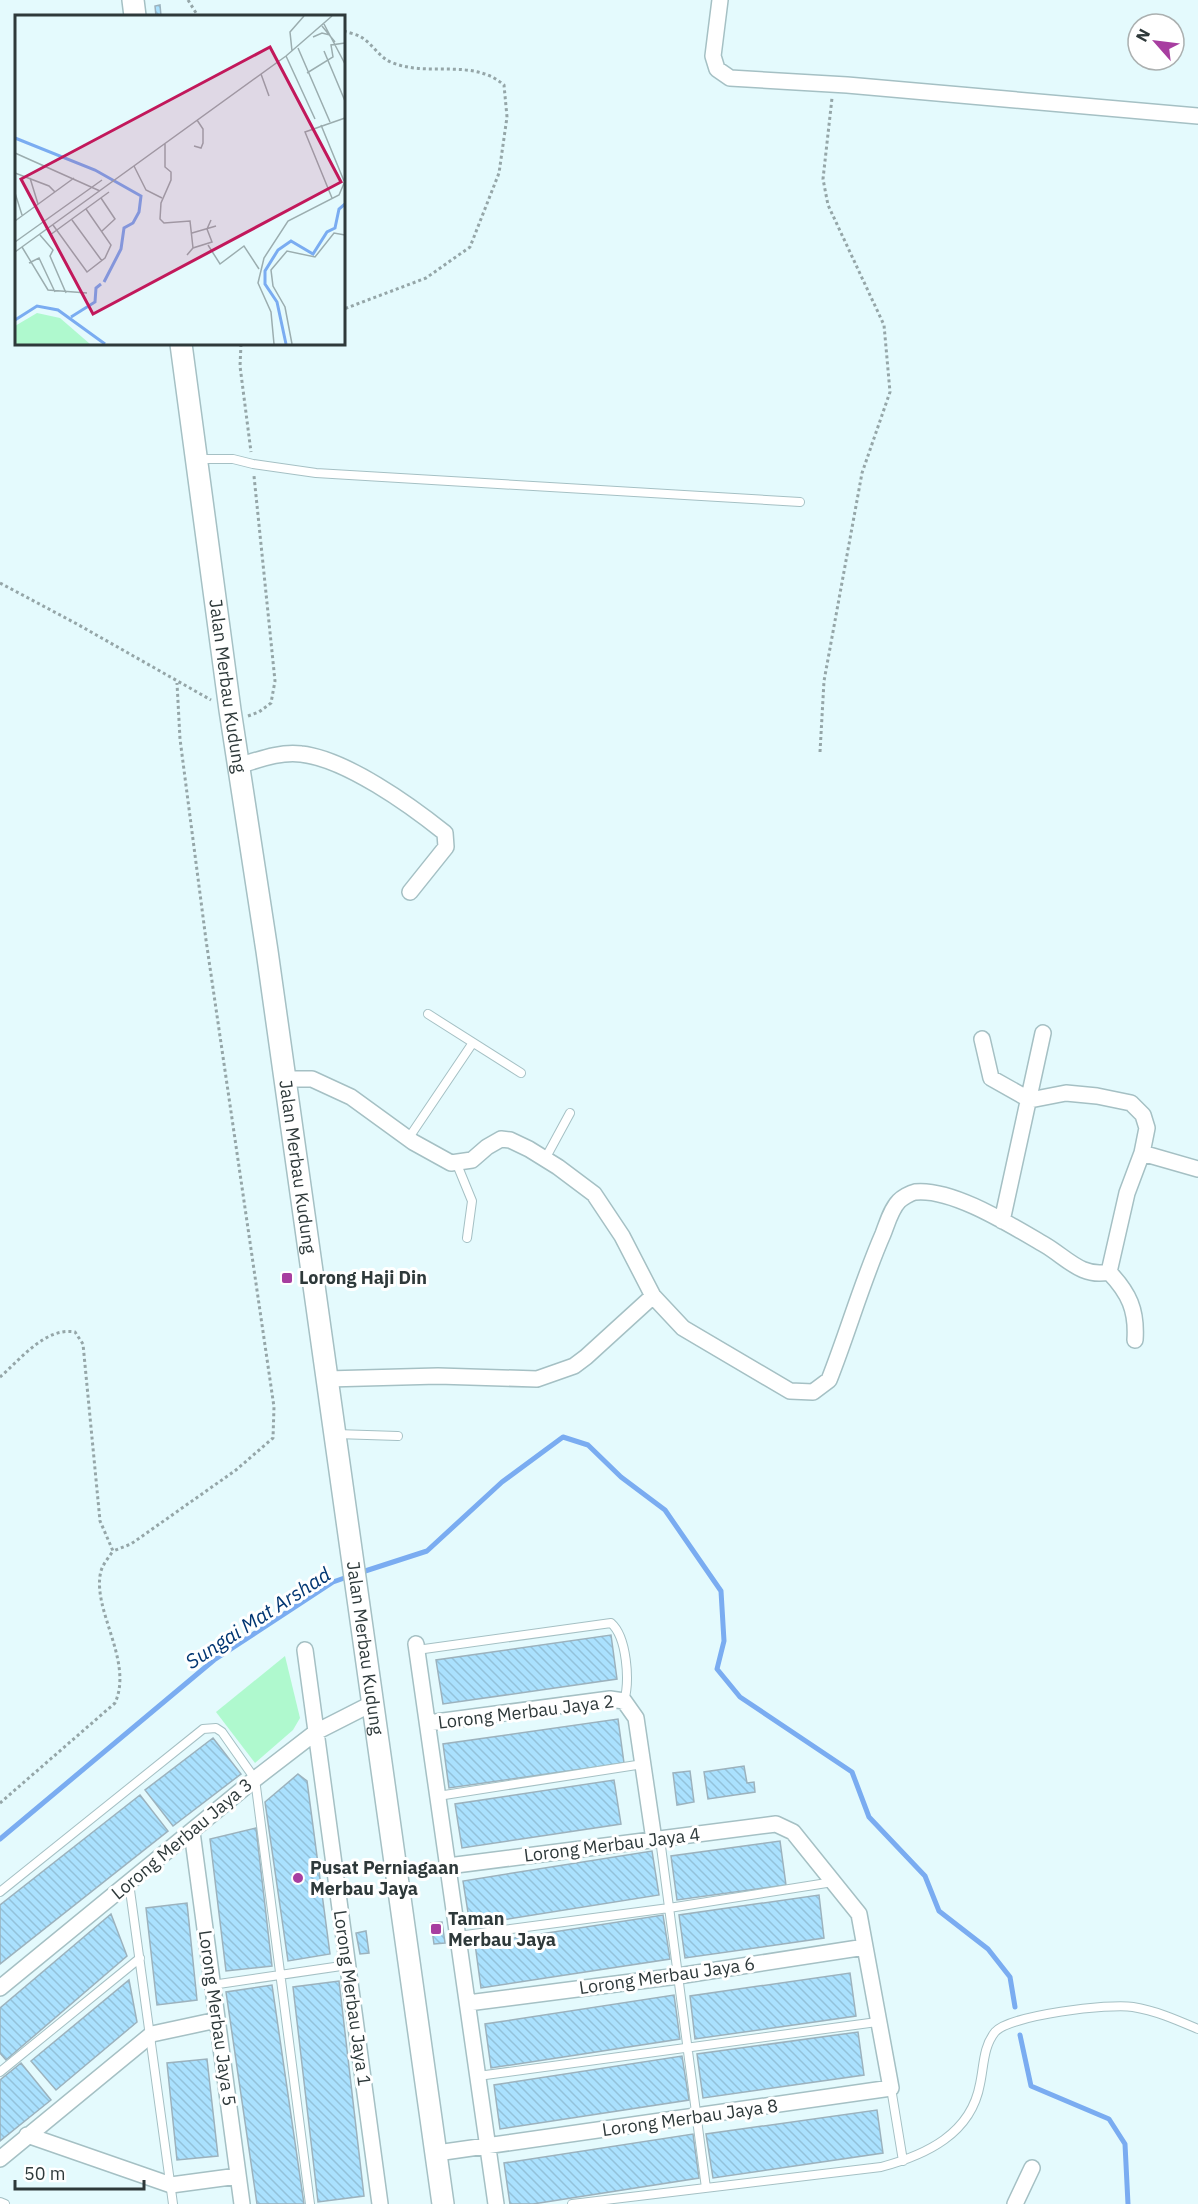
<svg xmlns="http://www.w3.org/2000/svg" width="1198" height="2204" viewBox="0 0 1198 2204" font-family="'IBM Plex Sans',sans-serif">
  <style>
    .park { fill: #aff9ce }
    .lines { fill: none; stroke-linecap: round; stroke-linejoin: round }
    .stream { stroke: #7aacf1; stroke-width: 5 }
    .building { fill: url(#building-back-hatch); stroke: #9cb2bd; stroke-width: 1.5 }
    .lane-casing { stroke: #a5c0c4; stroke-width: 10 }
    .street-casing { stroke: #a5c0c4; stroke-width: 18 }
    .secondary-casing { stroke: #a5c0c4; stroke-width: 24 }
    .path { stroke: #95a6a8; stroke-width: 3; stroke-dasharray: 3 3; stroke-linecap: butt }
    .lane { stroke: #fff; stroke-width: 8 }
    .street { stroke: #fff; stroke-width: 15 }
    .secondary { stroke: #fff; stroke-width: 21 }
    .poi-dot { fill: #a73ea0; stroke: #fff; stroke-width: 2 }
    .labels { text-anchor: middle; stroke-width: 6; stroke-linejoin: round; paint-order: stroke }
    .street-label { font-size: 18px; fill: #2e393a; stroke: #fff }
    .poi-label { font-size: 18px; font-weight: bold; fill: #2e393a; stroke: #fff; text-anchor: start }
    .water-label { font-size: 20px; font-style: italic; fill: #023672; stroke: #fff }
    .inset-river { fill: none; stroke: #7aacf1; stroke-width: 3 }
    .inset-road { fill: none; stroke: #9badaf; stroke-width: 1.5 }
    .view { fill: #c2185b; fill-opacity: 0.15; stroke: #c2185b; stroke-width: 3 }
    .inset-edge { fill: none; stroke: #2e393a; stroke-width: 3 }
  </style>
  <defs>
    <pattern id="building-back-hatch" width="6" height="6" patternUnits="userSpaceOnUse" patternTransform="scale(1.5)"><rect width="6" height="6" fill="#aae1fe"/><path d="M-1 5l2 2M0 0l6 6M5-1l2 2" fill="none" stroke="#93c2da"/></pattern>
  </defs>
  <rect width="100%" height="100%" fill="#e4fafd"/>
  <path class="park" d="M285 1656 300 1718 293 1730 255 1763 216 1712Z"/>
  <g class="lines">
    <path class="stream" d="M359 1573 427 1551 502 1482 563 1437 588 1445 621 1477 665 1510 721 1591 724 1641 717 1669 740 1697 852 1772 869 1817 925 1876 939 1911 988 1949 1010 1977 1015 2007
      M0 1839 214 1660 333 1582 350 1576
      M1020 2035 1031 2086 1109 2119 1125 2144 1128 2204"/>
  </g>
  <path class="building" d="M160 5 161 16H156L155 6Z
    M611 1635 617 1679 443 1704 436 1660Z
    M618 1719 624 1763 449 1788 443 1744Z
    M213 1738 241 1774 173 1826 145 1790Z
    M744 1766 747 1783 754 1782 755 1792 708 1799 704 1772Z
    M690 1771 694 1802 677 1805 673 1773Z
    M298 1774 307 1781 330 1954 288 1961 265 1802Z
    M614 1780 621 1824 462 1848 455 1804Z
    M140 1795 168 1831 0 1964V1905Z
    M256 1828 272 1966 226 1971 210 1839Z
    M780 1841 786 1885 677 1900 671 1856Z
    M652 1851 659 1895 470 1925 463 1881Z
    M819 1895 824 1938 685 1958 679 1915Z
    M187 1903 197 2000 157 2005 146 1908Z
    M111 1914 127 1956 6 2060 0 2053V2008Z
    M663 1915 670 1959 481 1988 475 1944Z
    M442 1922 445 1943 434 1944 431 1923Z
    M366 1931 369 1953 360 1954 356 1933Z
    M850 1973 856 2016 695 2039 690 1996Z
    M129 1980 137 2022 56 2090 31 2061Z
    M339 1981 364 2196 318 2202 293 1987Z
    M272 1985 304 2204H257L226 1992Z
    M674 1995 680 2039 491 2068 485 2024Z
    M858 2032 864 2075 703 2098 697 2054Z
    M682 2056 689 2100 500 2129 494 2085Z
    M207 2059 218 2156 177 2160 167 2063Z
    M21 2063 51 2100 0 2141V2080Z
    M877 2110 883 2153 713 2178 706 2134Z
    M693 2134 699 2178 533 2204H510L504 2163Z"/>
  <g class="lines">
    <defs>
      <path id="lane" d="M199 459H233L253 464 316 473 800 502
        M428 1014 521 1073
        M408 1139 472 1044
        M545 1159 570 1113
        M456 1162 472 1201 467 1238
        M336 1434 398 1436
        M417 1650 611 1623C627 1637 630 1681 624 1701
        M438 1796 643 1764
        M660 1839 706 2188
        M129 1883 173 2204
        M0 1892 203 1729 216 1728 222 1732 255 1779 310 2204
        M458 1936 669 1908 833 1882
        M212 1985 348 1965
        M0 2072 140 1958
        M478 2076 877 2022
        M891 2088 903 2161
        M0 2202 5 2204
        M572 2204 881 2167C926 2155 971 2134 980 2084 984 2066 983 2047 995 2032 1010 2015 1110 2003 1133 2007 1157 2011 1177 2020 1198 2029"/>
      <path id="street" d="M720 0 713 56 717 69 730 78 847 85 1198 116
        M238 766C258 760 281 751 301 754 346 759 410 805 445 833L446 847 410 892
        M982 1039 991 1078 1030 1100 1066 1093 1097 1096 1131 1103 1143 1115 1147 1128 1142 1153 1127 1193 1109 1272
        M285 1079H312L351 1097 413 1142 451 1163 472 1160 487 1147 501 1139 510 1140 529 1149 558 1167 594 1194 622 1236 653 1296 683 1328 790 1391 813 1392 829 1380C848 1332 862 1282 883 1234 887 1224 891 1209 899 1201 902 1198 910 1193 915 1192 953 1188 1012 1226 1045 1245 1067 1258 1082 1278 1109 1272
        M1142 1153 1198 1169
        M1002 1221 1043 1033
        M1109 1272C1129 1293 1137 1310 1135 1340
        M327 1379 438 1376 537 1379 574 1366 586 1357 653 1296
        M416 1644 496 2204
        M305 1650 380 2204
        M428 1723 610 1699 624 1701 636 1718 654 1840
        M192 1832 242 2204
        M0 1988 255 1779 316 1732 373 1703
        M468 2003 678 1976 865 1947
        M27 2135 171 2185 238 2176
        M437 2153 891 2088 859 1914 793 1832 776 1824 448 1866
        M0 2159 152 2034 217 2020
        M1015 2204 1032 2168"/>
      <g id="secondary">
        <path d="M133 0 135 16"/>
        <path id="s1" d="M181 344 230 710 267 951 443 2204"/>
      </g>
    </defs>
    <use href="#lane" class="lane-casing"/>
    <use href="#street" class="street-casing"/>
    <use href="#secondary" class="secondary-casing"/>
    <path class="path" d="M188 0 198 16
      M344 31C349 33 356 34 361 37 373 44 379 58 393 63 429 77 473 58 504 85L507 117 499 173 470 247 426 278 344 309
      M241 344 240 366 251 452
      M0 583 77 624 211 700
      M248 716 259 712 271 703 275 681 254 476
      M820 752 824 681 862 473 890 392 884 325 828 205 823 179 832 98
      M0 1377C21 1359 45 1327 75 1332L83 1344 100 1521 113 1551 131 1544 236 1470 273 1438 274 1407 206 940 180 739 177 683
      M0 1803 115 1703C134 1661 91 1609 101 1571 103 1564 109 1557 113 1551"/>
    <use href="#lane" class="lane"/>
    <use href="#street" class="street"/>
    <use href="#secondary" class="secondary"/>
  </g>
  <g class="poi-dot">
    <rect x="281" y="1272" width="12" height="12" rx="3"/>
    <circle cx="298" cy="1878" r="6"/>
    <rect x="430" y="1923" width="12" height="12" rx="3"/>
  </g>
  <g class="labels">
    <g class="street-label">
      <text dy="6" stroke="none"><textPath href="#s1" startOffset="345">Jalan Merbau Kudung</textPath></text>
      <text dy="6" stroke="none"><textPath href="#s1" startOffset="831">Jalan Merbau Kudung</textPath></text>
      <text dy="6" stroke="none"><textPath href="#s1" startOffset="1317">Jalan Merbau Kudung</textPath></text>
      <text transform="translate(526 1712) rotate(-7)" y="6">Lorong Merbau Jaya 2</text>
      <text transform="translate(182 1839) rotate(-40)" y="6">Lorong Merbau Jaya 3</text>
      <text transform="translate(612 1845) rotate(-7)" y="6">Lorong Merbau Jaya 4</text>
      <text transform="translate(667 1976) rotate(-8)" y="6">Lorong Merbau Jaya 6</text>
      <text transform="translate(352 1998) rotate(82)" y="6">Lorong Merbau Jaya 1</text>
      <text transform="translate(217 2018) rotate(82)" y="6">Lorong Merbau Jaya 5</text>
      <text transform="translate(690 2118) rotate(-8)" y="6">Lorong Merbau Jaya 8</text>
    </g>
    <g class="poi-label">
      <text x="299" y="1284">Lorong Haji Din</text>
      <text x="310" y="1874">Pusat Perniagaan<tspan x="310" dy="21">Merbau Jaya</tspan></text>
      <text x="448" y="1925">Taman<tspan x="448" dy="21">Merbau Jaya</tspan></text>
    </g>
    <g class="water-label">
      <text transform="translate(258 1618) rotate(-33)" y="7">Sungai Mat Arshad</text>
    </g>
  </g>
  <g transform="translate(15 15)">
    <rect width="330" height="330" fill="#e4fafd"/>
    <path d="M22 298 45 303 75 329H0V311Z" fill="#aff9ce"/>
    <path class="inset-river" d="M0 123 80 155 126 181 124 197 118 208 109 213 106 234 89 267M56 302 80 287 81 273 86 269M0 305 22 291 43 295 90 329M271 329 262 287 250 269V256L263 235 276 226 298 239 312 217 320 213 324 194 330 189"/>
    <path class="inset-road" d="M309 9 330 49M307 11 320 27M298 22 307 18 315 20M283 33 315 107M277 36 275 17 289 1M309 36 330 86M271 41 300 104M292 58 318 42 316 30 330 28M246 59 254 81M306 110 329 166M150 129V152L156 157V165L146 188 145 204 149 208 175 206 178 233M179 131 186 133 188 128V114L182 105M0 138 85 176M119 151 131 175 147 183M0 158 34 171 40 177M15 163 23 189M0 178 7 200M86 183 100 204 87 216M317 183 290 117 330 103M57 205 87 246M0 206 59 163M38 210 72 257 90 243 96 230 71 194M177 218 201 211M25 220 38 235 35 241 51 278M35 220 94 177M0 227 87 165M193 230 205 249 229 231 244 254M7 232 33 275 72 278M0 237 271 41 317 1M172 240 178 233 197 227 192 214 196 205M14 248 24 243 40 277M259 329 256 297 243 268 249 243 273 206 324 180 330 166M277 329 270 292 258 271 256 255 272 236 300 242 319 218 330 220"/>
    <path class="view" d="M255 32 326 167 78 299 6 164Z"/>
    <rect width="330" height="330" class="inset-edge"/>
  </g>
  <g transform="translate(1156 42) rotate(298)"><circle r="28" fill="#ffffff" stroke="#abb0b0" stroke-width="1.5"/>
  <path d="M0-4.5L10 22L0 15L-10 22Z" fill="#a73ea0"/>
  <text y="-9" font-size="16" font-weight="bold" text-anchor="middle" fill="#2e393a">N</text>
  </g>
  <path d="M15 2180v9h129v-9" fill="none" stroke="#2e393a" stroke-width="3"/>
  <text x="24" y="2180" font-size="18" fill="#2e393a" stroke="#ffffff" stroke-width="4.5" paint-order="stroke">50 m</text>
</svg>
